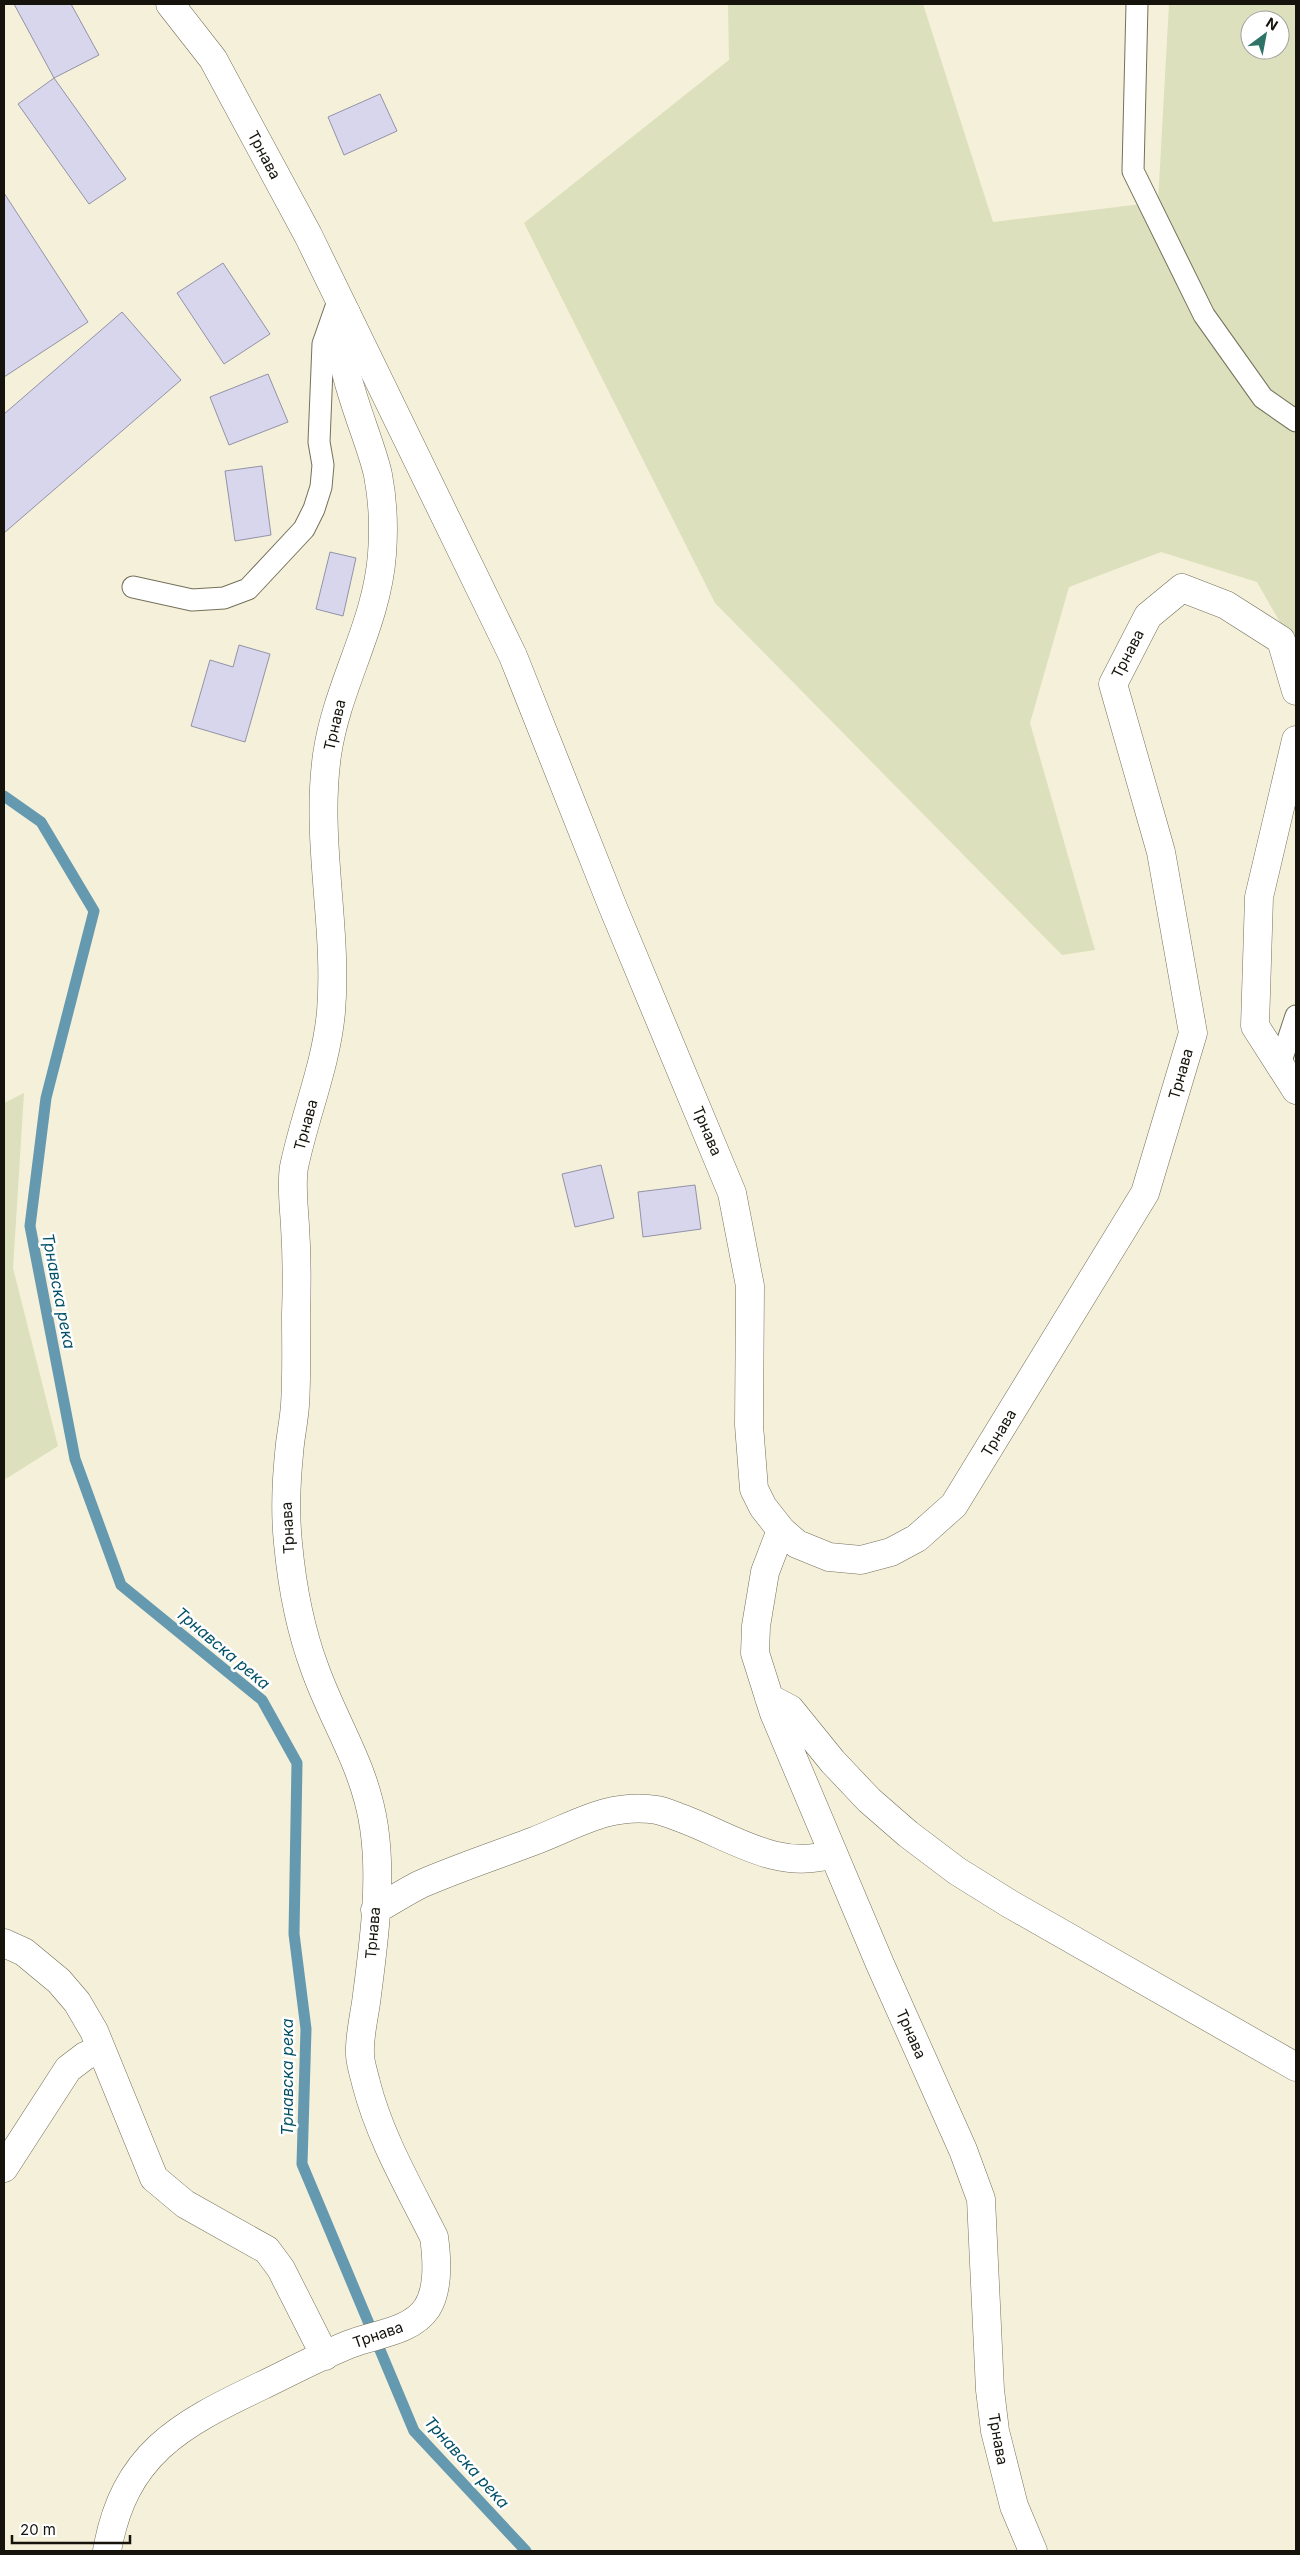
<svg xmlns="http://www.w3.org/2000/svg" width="1300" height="2555" viewBox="0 0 1300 2555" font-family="Inter,sans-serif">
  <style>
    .green { fill: #dce0bc; fill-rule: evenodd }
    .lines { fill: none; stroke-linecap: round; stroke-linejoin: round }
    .stream { stroke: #6499af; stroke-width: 11 }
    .building { fill: #d8d6ed; stroke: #9392a7 }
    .lane-casing { stroke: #74705b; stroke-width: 23 }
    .street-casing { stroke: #74705b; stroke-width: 29 }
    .secondary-casing { stroke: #74705b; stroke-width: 29 }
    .lane { stroke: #fff; stroke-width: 21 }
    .street { stroke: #fff; stroke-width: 28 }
    .secondary { stroke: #fff; stroke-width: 28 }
    .labels { text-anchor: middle; stroke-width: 5; stroke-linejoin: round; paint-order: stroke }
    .street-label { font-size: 15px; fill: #15130b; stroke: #fff }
    .water-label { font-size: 16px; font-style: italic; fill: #025168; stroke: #fff }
  </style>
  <rect width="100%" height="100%" fill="#f5f0d9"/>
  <path class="green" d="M728 4H923L993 222 1158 202 1169 4H1296V650L1257 582 1161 552 1069 587 1030 723 1095 950 1062 955 715 603 524 223 729 60ZM1250 20H1280V50H1250Z
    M24 1093 13 1268 58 1446 4 1480V1103Z"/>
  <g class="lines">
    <path class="stream" d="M4 796 41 822 94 911 46 1098 30 1226 75 1459 121 1585 262 1700 297 1763 294 1934 306 2029 302 2164 414 2431 526 2551"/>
  </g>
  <path class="building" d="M14 4H71L99 55 54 78Z
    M54 78 126 179 89 204 18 104Z
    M380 94 397 131 344 155 328 117Z
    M4 193 88 322 4 377Z
    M223 263 270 334 224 364 177 293Z
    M122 312 181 380 4 533V414Z
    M268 374 288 422 229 445 210 397Z
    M262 466 271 535 235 541 225 471Z
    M330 552 356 558 343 616 316 609Z
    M239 645 270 654 245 742 191 726 210 660 233 667Z
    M601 1165 614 1218 575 1227 562 1174Z
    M695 1185 701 1229 643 1237 638 1192Z"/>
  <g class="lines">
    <defs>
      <path id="lane" d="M1137 4 1133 171 1204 315 1263 398 1296 421
        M133 587 192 600 224 598 248 589 304 529 314 509 321 487 323 465 319 442 323 344 337 304
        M1280 1064 1296 1016"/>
      <path id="street" d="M781 1530 765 1572 756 1626 755 1653 774 1713 880 1964 963 2150 981 2199 990 2390 995 2431 1014 2506 1033 2551
        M769 1698 790 1709 833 1762 869 1800 908 1834 957 1871 1010 1904 1296 2067
        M375 1910C390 1902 405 1892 421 1884 458 1868 497 1855 534 1841 576 1825 610 1802 657 1810 667 1812 677 1817 686 1820 735 1839 779 1871 833 1854
        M4 1943 24 1952 59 1981 77 2002 94 2031 154 2178 185 2204 267 2250 281 2269 325 2356
        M4 2168 68 2069 85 2056 101 2049
        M107 2551C124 2454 179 2425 261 2386 290 2372 320 2356 350 2344 375 2334 411 2332 427 2308 439 2289 437 2258 434 2237 409 2187 380 2138 366 2083 364 2074 360 2063 360 2054 359 2035 365 2014 367 1995 374 1941 382 1881 374 1827 365 1766 335 1725 315 1669 300 1629 292 1586 288 1543 285 1514 286 1484 289 1454 290 1438 294 1421 295 1405 297 1375 296 1345 296 1315 297 1285 297 1256 295 1226 294 1207 291 1185 294 1167 305 1114 326 1066 331 1012 338 926 315 841 327 755 337 685 377 625 382 554 384 528 383 501 378 475 370 435 326 348 346 313"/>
      <path id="secondary" d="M170 4 213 59 308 235 513 656 612 905 732 1193 750 1286 749 1425 754 1489 763 1507 781 1530 797 1544 829 1557 861 1560 891 1552 917 1538 954 1505 1145 1193 1193 1033 1161 852 1113 684 1148 616 1182 588 1226 605 1281 640 1296 691
        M1296 740 1259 897 1255 1026 1296 1090"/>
    </defs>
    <use href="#lane" class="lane-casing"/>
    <use href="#street" class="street-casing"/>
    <use href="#secondary" class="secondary-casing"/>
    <use href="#lane" class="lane"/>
    <use href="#street" class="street"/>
    <use href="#secondary" class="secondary"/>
  </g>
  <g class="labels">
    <g class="street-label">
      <text transform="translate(264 155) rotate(62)" y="5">Трнава</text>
      <text transform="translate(1128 654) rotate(-63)" y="5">Трнава</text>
      <text transform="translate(335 725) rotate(-77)" y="5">Трнава</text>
      <text transform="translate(1181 1074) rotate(-74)" y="5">Трнава</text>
      <text transform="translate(306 1125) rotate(-75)" y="5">Трнава</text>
      <text transform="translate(707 1131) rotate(67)" y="5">Трнава</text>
      <text transform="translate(999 1433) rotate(-59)" y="5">Трнава</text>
      <text transform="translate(288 1528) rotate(-93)" y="5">Трнава</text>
      <text transform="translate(373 1933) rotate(-85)" y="5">Трнава</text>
      <text transform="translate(911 2034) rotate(66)" y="5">Трнава</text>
      <text transform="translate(378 2335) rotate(-19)" y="5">Трнава</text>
      <text transform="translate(998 2439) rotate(80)" y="5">Трнава</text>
    </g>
    <g class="water-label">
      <text transform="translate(59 1291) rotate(79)" y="6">Трнавска река</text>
      <text transform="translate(223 1648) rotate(40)" y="6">Трнавска река</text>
      <text transform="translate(287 2077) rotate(-90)" y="6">Трнавска река</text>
      <text transform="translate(467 2462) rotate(48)" y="6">Трнавска река</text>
    </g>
  </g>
  <rect width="1300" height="2555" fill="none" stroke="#15130b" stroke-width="10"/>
  <g transform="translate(1265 35) rotate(32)"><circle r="24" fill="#ffffff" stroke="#a1a19d"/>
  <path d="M0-4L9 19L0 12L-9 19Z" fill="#2e7367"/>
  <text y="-8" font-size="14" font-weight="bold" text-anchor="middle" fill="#15130b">N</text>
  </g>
  <path d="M12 2535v8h118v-8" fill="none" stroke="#15130b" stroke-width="2.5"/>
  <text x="20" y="2535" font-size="15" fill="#15130b" stroke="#ffffff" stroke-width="4" paint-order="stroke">20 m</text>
</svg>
